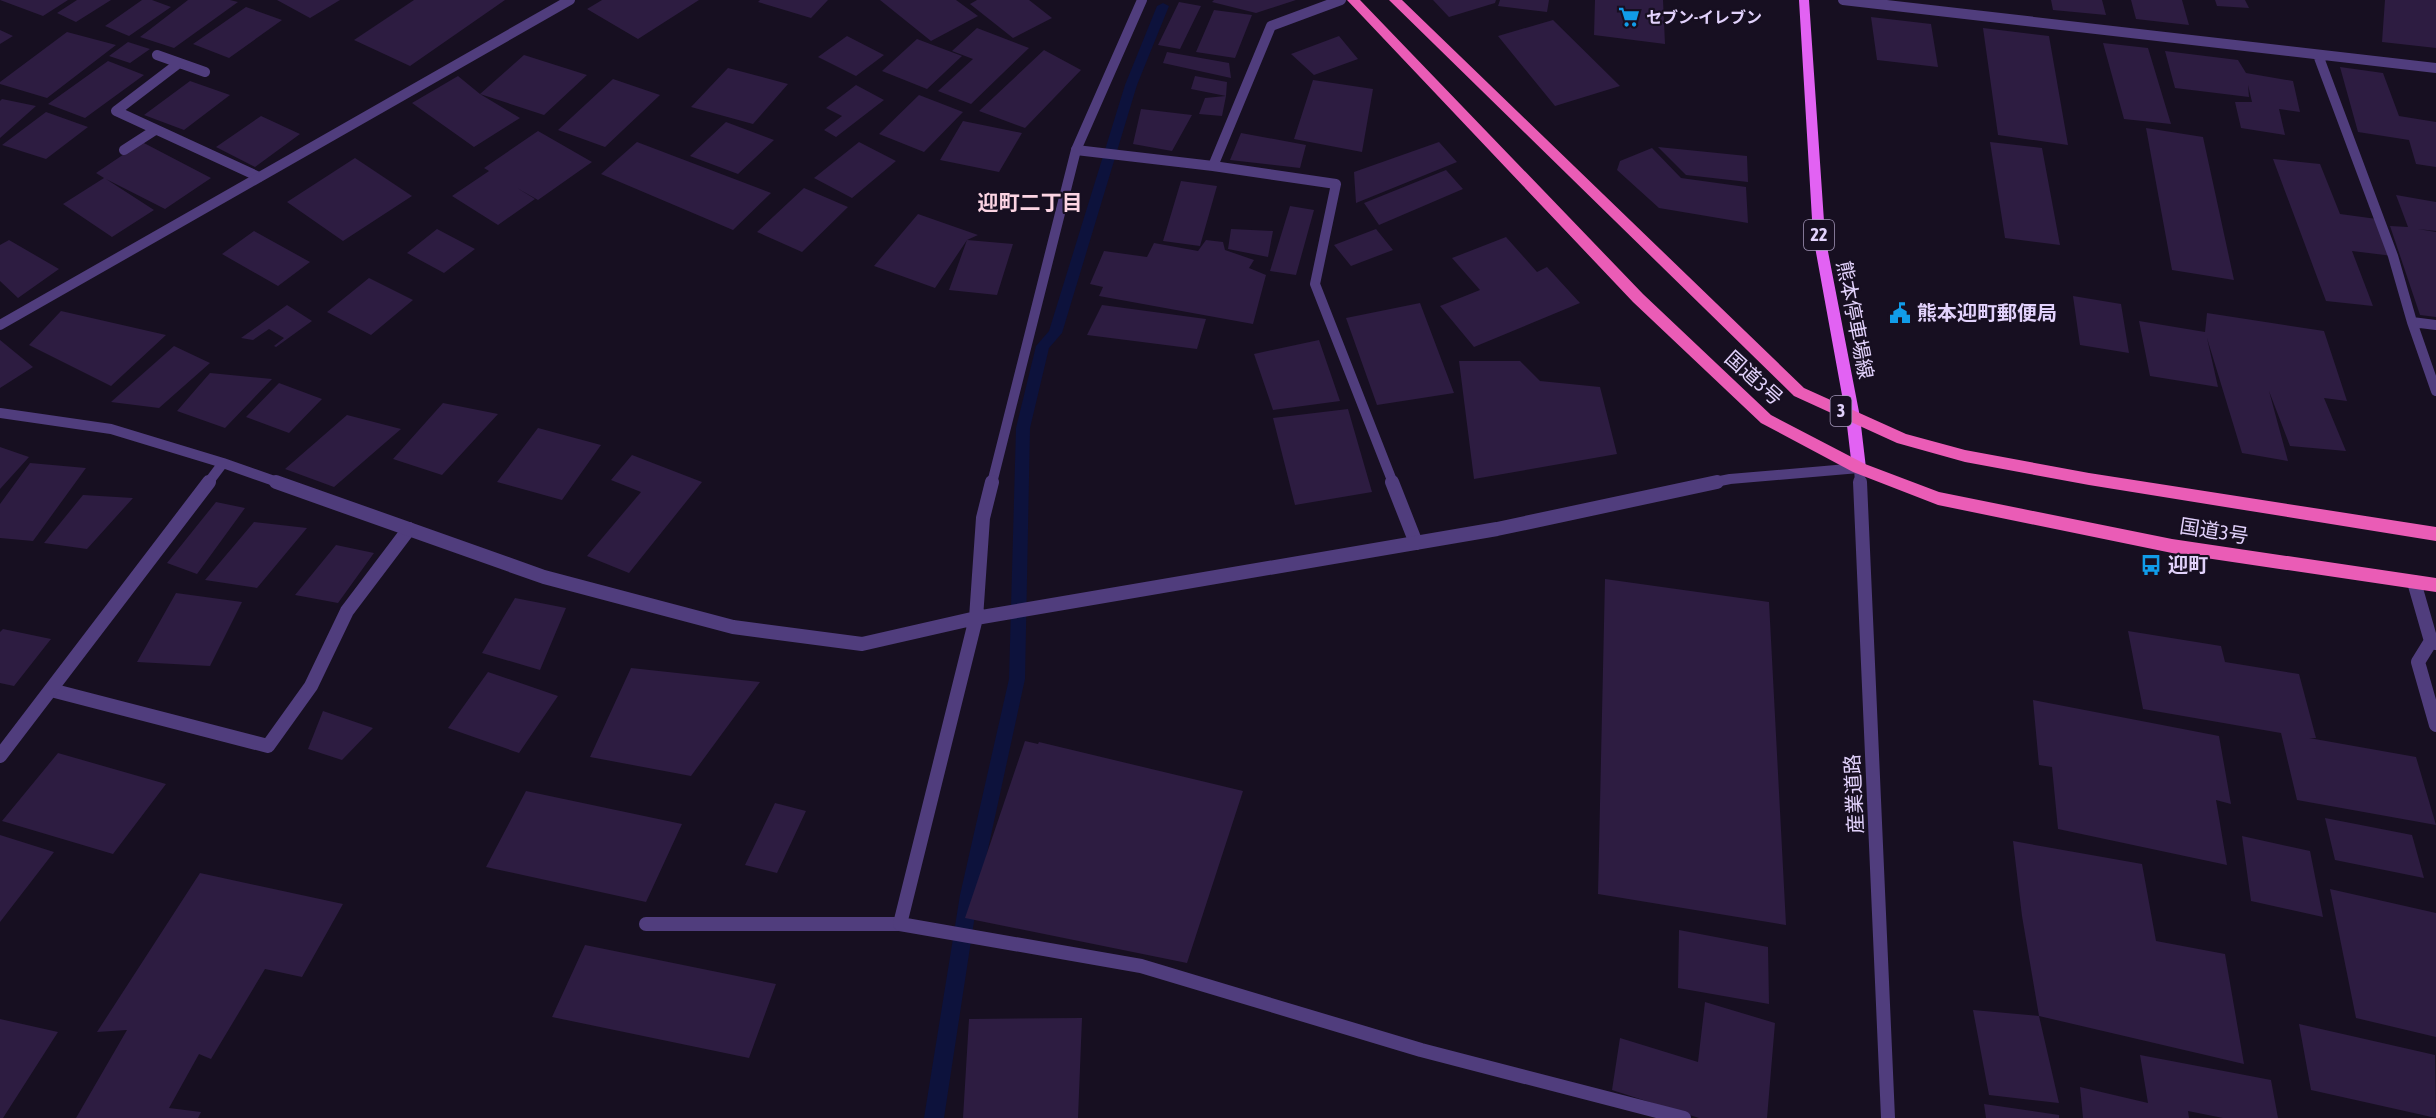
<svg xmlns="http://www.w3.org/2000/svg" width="2436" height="1118" viewBox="0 0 2436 1118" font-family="'Asap Condensed','Noto Sans JP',sans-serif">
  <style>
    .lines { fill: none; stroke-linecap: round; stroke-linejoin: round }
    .stream { fill: #0d123c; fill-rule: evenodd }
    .building { fill: #2d1c41 }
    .service-far1 { stroke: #503d7d; stroke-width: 10 }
    .service { stroke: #503d7d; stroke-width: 14 }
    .minor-far1 { stroke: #503d7d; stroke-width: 10 }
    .minor { stroke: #503d7d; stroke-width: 14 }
    .tertiary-far1 { stroke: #503d7d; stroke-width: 10 }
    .tertiary { stroke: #503d7d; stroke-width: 14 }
    .primary { fill: #e262f3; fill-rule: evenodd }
    .trunk { fill: #ea5cb6; fill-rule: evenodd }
    .labels { text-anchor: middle; stroke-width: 4.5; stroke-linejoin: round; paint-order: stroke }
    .far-poi-label { font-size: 16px; font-weight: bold; fill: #e2d2fc; stroke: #170f21; text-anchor: start }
    .shield { fill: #170f21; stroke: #a598ba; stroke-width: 1.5 }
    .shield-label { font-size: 18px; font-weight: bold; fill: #e2d2fc }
    .poi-label { font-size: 20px; font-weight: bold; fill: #e2d2fc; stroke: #170f21; text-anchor: start }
    .street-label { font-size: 20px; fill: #e2d2fc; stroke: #170f21 }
    .neighbourhood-label { font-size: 21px; font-weight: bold; fill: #fcd4e3; stroke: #170f21 }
  </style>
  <rect width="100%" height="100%" fill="#170f21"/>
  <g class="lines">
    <path class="stream" d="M1163 3 1169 6 1137 85 1062 333 1049 348 1030 428 1025 679 978 895 944 1118H924L960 895 1009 679 1016 428 1036 346 1049 331 1125 85 1157 6Z"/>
  </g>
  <path class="building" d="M0 0H68L43 16Z
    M77 0H111L76 22 57 13Z
    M142 0H152L171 7 129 36 105 26Z
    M188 0H230L238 2 174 48 140 37Z
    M277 0H340L310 18Z
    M414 0H505L410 66 354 40Z
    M602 0H699L638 39 587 9Z
    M760 0H828L811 18 758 2Z
    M880 0H956L978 16 931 41Z
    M977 0H1029L1052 18 1013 38 970 4Z
    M1214 0H1296L1256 13 1212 2Z
    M1433 0H1496L1495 3 1449 17Z
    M1500 0H1549L1547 12 1498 6Z
    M1595 0H1663L1665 44 1594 35Z
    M2051 0H2102L2106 15 2053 10Z
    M2131 0H2182L2189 25 2136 19Z
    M2215 0H2245L2249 8 2217 6Z
    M2385 0H2436V48L2382 42Z
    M1179 2 1201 6 1180 49 1158 45Z
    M246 7 282 20 229 58 193 44Z
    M1214 10 1252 15 1235 58 1196 52Z
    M1871 17 1931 24 1938 67 1877 60Z
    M1553 20 1620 86 1555 106 1498 36Z
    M977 28 1029 48 971 104 938 91 973 59 952 51Z
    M1983 28 2049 36 2068 145 1998 135Z
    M0 30 13 36 0 44Z
    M67 32 116 45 47 98 0 84V82Z
    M847 36 884 55 856 76 818 57Z
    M1339 36 1358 59 1314 75 1291 54Z
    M917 39 962 56 927 89 882 71Z
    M128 42 150 49 130 63 109 56Z
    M2103 43 2148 48 2171 124 2124 119Z
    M1044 50 1081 70 1025 128 979 111Z
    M2165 51 2238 60 2246 73 2293 81 2300 112 2279 109 2285 135 2241 128 2235 102H2252L2248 85 2249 97 2175 88Z
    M1167 52 1229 63 1231 78 1163 63Z
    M524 55 587 75 544 115 480 94 520 118 474 147 412 103 458 76 480 94Z
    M108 61 144 75 85 118 48 104Z
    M2340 67 2383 73 2399 116 2436 122V167L2416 164 2409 140 2358 132Z
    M728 68 788 84 753 124 691 107Z
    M1195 76 1227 82 1226 96 1191 89Z
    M613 79 660 95 605 147 558 130Z
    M1313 80 1373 89 1362 152 1294 139Z
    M190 81 230 95 184 130 144 115Z
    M856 85 884 100 836 137 824 130 842 116 826 108Z
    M919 95 963 112 924 152 879 134Z
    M1226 96 1222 116 1199 114 1205 98Z
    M2 99 36 106 0 138V101Z
    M1141 109 1192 115 1172 151 1133 144Z
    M46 112 88 127 46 159 2 145Z
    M261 116 300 134 255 167 216 147Z
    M963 121 1022 133 999 172 940 160Z
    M726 122 774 140 738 174 690 156Z
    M2146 128 2203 137 2234 280 2172 270Z
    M538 131 592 162 538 200 517 188 535 199 498 225 452 196 489 171 484 168Z
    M1241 133 1306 145 1300 168 1230 160Z
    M142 142 211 178 165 209 106 179 154 210 112 237 63 204 104 178 96 173Z
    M637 142 771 193 733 230 601 174Z
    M859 142 896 161 852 198 814 178Z
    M1439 142 1457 162 1356 203 1354 172Z
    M1990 142 2042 148 2060 245 2005 238Z
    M1658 147 1747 156 1748 182 1686 175Z
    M1652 148 1681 178 1746 187 1748 223 1659 208 1617 170 1620 161Z
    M355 158 412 196 343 241 287 202Z
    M2273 159 2320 164 2340 214 2377 219 2393 256 2352 251 2373 306 2326 301Z
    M1446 170 1463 189 1379 225 1364 203Z
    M1181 181 1217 186 1200 246 1163 241Z
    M804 188 848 207 802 252 757 232Z
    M2396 195 2436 202V231L2418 229 2436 232V317L2420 315 2390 226 2408 227Z
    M1290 206 1314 210 1296 275 1270 271Z
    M918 214 978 235 967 240 1013 244 997 295 949 290 967 240 935 288 874 266Z
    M437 229 475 249 444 273 407 253Z
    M1231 229 1273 231 1268 257 1228 249Z
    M1376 229 1393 250 1351 266 1334 245Z
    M254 231 310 262 278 286 222 254Z
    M1506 237 1537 272 1547 267 1580 303 1474 347 1440 306 1480 290 1452 258Z
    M9 240 59 269 18 298 0 281V245Z
    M1206 240 1223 242 1225 250 1254 260 1249 268 1266 275 1253 324 1099 296 1103 287 1090 284 1104 251 1147 257 1154 243 1198 251Z
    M369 278 413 300 371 335 327 312Z
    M2073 296 2121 304 2129 353 2080 345Z
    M1420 303 1454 393 1377 405 1346 318Z
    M287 305 312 321 276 347 274 346 284 338 269 329 253 340 241 338Z
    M1102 305 1206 319 1197 349 1087 335Z
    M61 311 166 335 111 386 29 345Z
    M2207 313 2324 331 2347 401 2324 398 2346 451 2290 446 2269 391 2288 461 2242 453 2207 338 2218 387 2150 376 2139 321 2205 332Z
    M0 340 33 367 0 388Z
    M1319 340 1340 401 1273 410 1254 354Z
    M174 346 210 363 159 408 111 402Z
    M1459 361H1520L1540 381 1600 387 1617 454 1474 479Z
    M210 373 272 379 225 428 177 411Z
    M279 383 322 399 289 433 246 417Z
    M443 403 498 414 442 475 393 459Z
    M1348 409 1372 492 1295 505 1273 418Z
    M347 415 401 429 334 487 285 469Z
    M538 428 601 445 562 500 497 482Z
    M0 447 29 457 0 489Z
    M632 455 702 482 629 573 587 556 641 492 611 480Z
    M30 463 86 468 33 541 0 538V504Z
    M83 495 133 498 87 549 44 543Z
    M216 502 245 508 197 574 167 563Z
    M254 522 307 528 257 588 205 580Z
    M336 545 374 553 338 603 295 595Z
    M1605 579 1769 602 1786 925 1598 894Z
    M176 593 242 602 210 666 137 662Z
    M515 598 566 608 540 670 482 653Z
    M3 629 51 639 14 686 0 683V632Z
    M2128 631 2221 646 2225 662 2299 674 2316 738H2309L2416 757 2436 825 2297 800 2281 733 2143 709Z
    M631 668 760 682 691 776 590 757Z
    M488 672 558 696 519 753 448 728Z
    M2033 700 2219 736 2231 804 2216 800 2227 865 2058 829 2052 767 2039 765Z
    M323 711 373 728 342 760 308 749Z
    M1025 741 1038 744 1039 742 1243 791 1187 963 965 918Z
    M58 753 166 784 113 854 2 821Z
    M526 791 682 824 646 902 486 867Z
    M775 803 806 811 777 873 745 865Z
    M2325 818 2412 835 2424 878 2335 860Z
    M0 835 54 852 0 922Z
    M2242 836 2310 851 2323 917 2251 901Z
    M2013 841 2142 864 2156 941 2225 954 2244 1064 2039 1016 2059 1103 1989 1095 1973 1010 2039 1016 2022 916Z
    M200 873 343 904 302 977 265 969 211 1059 199 1054 169 1108 201 1112 198 1118H76L127 1030 97 1032Z
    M2330 889 2436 913V1037L2356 1018Z
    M1679 930 1768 947 1769 1004 1678 988Z
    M585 945 776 984 749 1058 552 1017Z
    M1705 1002 1775 1023 1767 1118H1699L1612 1090 1620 1038 1698 1062Z
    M1082 1018 1078 1118H963L969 1019Z
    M0 1019 58 1032 3 1118H0Z
    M2299 1024 2435 1055 2436 1118 2311 1090Z
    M2140 1055 2271 1080 2278 1118H2223L2188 1111 2189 1118H2083L2080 1087 2148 1103Z
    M1984 1104 2059 1115V1118H1986Z"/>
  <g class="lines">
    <path class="service-far1" d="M1341 0 1271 26 1213 166 1336 184 1315 284 1393 483
      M157 55 205 72
      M179 63 116 111 259 177
      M124 150 155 130
      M1076 150 1213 166"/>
    <path class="service" d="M1392 482 1416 543
      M51 690 268 746 311 686 347 611 409 529
      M646 924H900"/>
    <path class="minor-far1" d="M1843 0 2436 68
      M2318 55 2393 256 2412 322 2436 391
      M2412 322 2436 325
      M0 325 570 0
      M0 413 111 429 223 463 280 483
      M208 483 223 463
      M992 483 1076 150 1142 0
      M1710 483 1730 479 1859 468"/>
    <path class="minor" d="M276 482 544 577 733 627 862 644 976 618 1497 529 1717 482
      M992 482 983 518 976 618 900 924 1141 966 1421 1050 1684 1118
      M2414 582 2431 641 2436 643
      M2431 641 2418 662 2436 725
      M0 756 209 482"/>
    <path class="tertiary-far1" d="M1859 468 1860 483"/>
    <path class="tertiary" d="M1860 482 1888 1118"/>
    <path class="primary" d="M1799 0H1809L1825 236 1860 417 1866 468 1864 472H1854L1852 468 1846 417 1813 236Z"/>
    <path class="trunk" d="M1347 0H1360L1643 294 1771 415 1865 464 1939 492 2172 539 2436 578V592L2172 553 1938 505 1853 472 1761 423 1633 302Z
      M1389 0H1402L1804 388 1906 434 1965 450 2089 473 2436 527V541L2089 485 1965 462 1897 443 1794 396Z"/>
  </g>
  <defs>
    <symbol id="supermarket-bare" viewBox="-9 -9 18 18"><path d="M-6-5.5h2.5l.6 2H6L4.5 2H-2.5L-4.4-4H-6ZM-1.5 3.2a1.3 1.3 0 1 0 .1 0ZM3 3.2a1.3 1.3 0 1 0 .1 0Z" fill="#119ce9" stroke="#170f21" stroke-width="2.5" paint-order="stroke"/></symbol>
    <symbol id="civic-bare" viewBox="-9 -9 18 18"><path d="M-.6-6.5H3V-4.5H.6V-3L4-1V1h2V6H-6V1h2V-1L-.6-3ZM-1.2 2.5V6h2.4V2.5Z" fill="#119ce9" stroke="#170f21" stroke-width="2.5" paint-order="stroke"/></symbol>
    <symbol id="bus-bare" viewBox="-9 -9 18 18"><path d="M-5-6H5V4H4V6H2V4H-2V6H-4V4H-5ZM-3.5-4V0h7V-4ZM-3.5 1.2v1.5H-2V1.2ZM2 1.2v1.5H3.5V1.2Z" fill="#119ce9" stroke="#170f21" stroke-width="2.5" paint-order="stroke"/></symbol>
  </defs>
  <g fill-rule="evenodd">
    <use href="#supermarket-bare" x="1614" y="2" width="30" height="30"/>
    <use href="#civic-bare" x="1885" y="298" width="30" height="30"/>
    <use href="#bus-bare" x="2136" y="550" width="30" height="30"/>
  </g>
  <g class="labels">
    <g class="far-poi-label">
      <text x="1646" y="23">セブン-イレブン</text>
    </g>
    <g class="shield">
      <rect x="1804" y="220" width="30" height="30" rx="4.5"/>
      <rect x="1830.5" y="396" width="21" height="30" rx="4.5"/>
    </g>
    <g class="shield-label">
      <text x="1819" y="241">22</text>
      <text x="1841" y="417">3</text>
    </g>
    <g class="poi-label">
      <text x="1917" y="320">熊本迎町郵便局</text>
      <text x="2168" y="572">迎町</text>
    </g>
    <g class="street-label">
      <text transform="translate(1855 320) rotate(79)" y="7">熊本停車場線</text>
      <text transform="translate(1754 378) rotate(42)" y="7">国道3号</text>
      <text transform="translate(2214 531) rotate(9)" y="7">国道3号</text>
      <text transform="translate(1854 794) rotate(-93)" y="7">産業道路</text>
    </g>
    <g class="neighbourhood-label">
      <text x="1030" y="210">迎町二丁目</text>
    </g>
  </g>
</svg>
